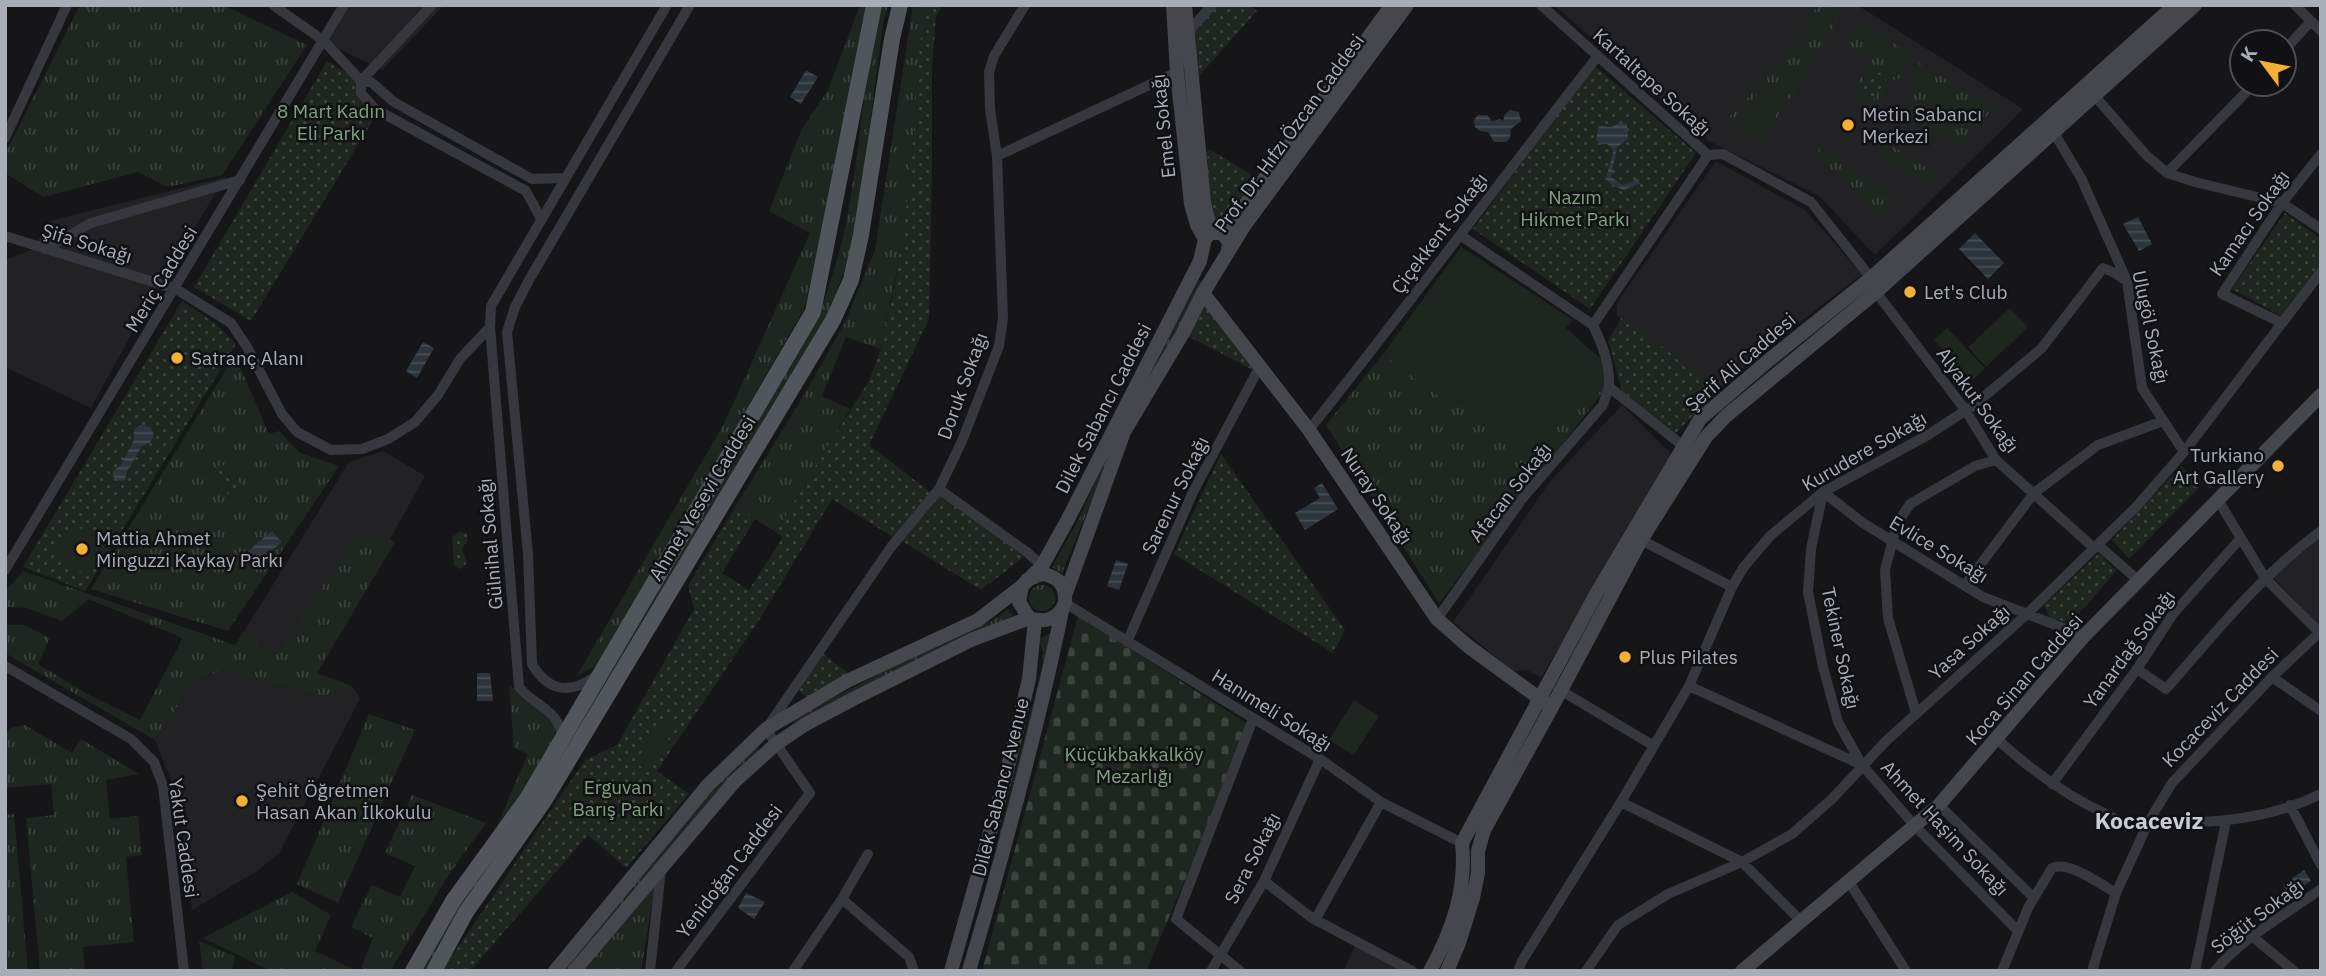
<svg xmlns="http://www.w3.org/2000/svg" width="2326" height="976" viewBox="0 0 2326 976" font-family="'IBM Plex Sans',sans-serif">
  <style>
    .built { fill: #222225 }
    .grass { fill: url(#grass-tufts) }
    .cemetery { fill: url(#cemetery-stones) }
    .park { fill: url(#park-dots) }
    .garden { fill: #1e261f }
    .water { fill: url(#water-rules) }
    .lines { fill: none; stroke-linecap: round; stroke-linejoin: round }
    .street { stroke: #37383d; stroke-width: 10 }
    .secondary { stroke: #45474d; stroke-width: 14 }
    .primary { stroke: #53555c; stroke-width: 16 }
    .poi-dot { fill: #f2b134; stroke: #111113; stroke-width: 2.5 }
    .labels { text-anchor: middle; stroke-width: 5; stroke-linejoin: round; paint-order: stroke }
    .street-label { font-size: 19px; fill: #a8adb8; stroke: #111113 }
    .park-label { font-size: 19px; fill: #7fa381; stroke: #111113 }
    .poi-label { font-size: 19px; fill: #a8adb8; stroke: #111113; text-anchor: start }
    .quarter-label { font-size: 23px; font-weight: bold; fill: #c9ccd4; stroke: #111113 }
  </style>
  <defs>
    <pattern id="grass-tufts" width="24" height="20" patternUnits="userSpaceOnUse" patternTransform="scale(1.75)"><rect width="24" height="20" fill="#1e261f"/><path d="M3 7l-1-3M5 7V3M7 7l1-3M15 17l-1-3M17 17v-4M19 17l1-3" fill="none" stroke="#3c433d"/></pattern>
    <pattern id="cemetery-stones" width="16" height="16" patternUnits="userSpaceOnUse" patternTransform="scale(1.75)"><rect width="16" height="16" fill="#1e261f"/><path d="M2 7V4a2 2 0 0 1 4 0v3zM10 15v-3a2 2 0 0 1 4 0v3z" fill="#3c433d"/></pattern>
    <pattern id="park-dots" width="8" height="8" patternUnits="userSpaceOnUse" patternTransform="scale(1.75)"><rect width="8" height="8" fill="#1e261f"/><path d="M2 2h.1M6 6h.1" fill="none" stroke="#3c433d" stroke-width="1.8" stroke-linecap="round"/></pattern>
    <pattern id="water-rules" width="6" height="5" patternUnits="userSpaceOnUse" patternTransform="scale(1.75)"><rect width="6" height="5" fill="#2c353c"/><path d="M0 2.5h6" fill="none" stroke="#485056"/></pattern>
  </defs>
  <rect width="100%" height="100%" fill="#161618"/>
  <path class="built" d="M344 5H444L382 70 324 41Z
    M1554 5H1857L2023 109 1875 255 1819 196 1709 141Z
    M1716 161 1805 210 1862 274 1778 339 1719 389 1617 315V303Z
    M226 177 155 291 91 408 5 367V260L33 249 50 221Z
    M1622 405 1672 455 1541 678 1527 670 1513 671 1453 622 1551 480Z
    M383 451 425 476 390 539H355L276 654 243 633 349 462Z
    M2321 536V628L2271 575Z
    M221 670 323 697 352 686 360 699 279 853 260 869 192 910 181 817 173 785 155 740 193 682Z
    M1355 946 1401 971H1343Z"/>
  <path class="grass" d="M80 5H223L307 45 222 175 167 187 138 172 43 197 5 173V154Z
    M860 5H867L861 27 833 192 804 309 609 647 595 666 576 677 724 424 810 233 769 211 801 131 828 90Z
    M880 5H888L883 24 858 215 845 270 826 317 555 773 463 904 425 971H420L459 902 819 316C829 285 840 255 846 223 860 151 864 77 880 5Z
    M913 5H928C916 63 915 121 910 180 904 237 893 293 881 349L846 337 822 396 850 409 776 532 735 507 807 390 846 320 875 250Z
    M1818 5H1835L1843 11 1761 146 1724 122 1778 66Z
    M1859 23 1913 55 1897 81 1891 78 1873 108 1851 95 1872 59 1846 44Z
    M1919 63 1995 108 1955 147 1902 115 1917 89 1907 83Z
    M1884 141 1941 177 1930 187 1876 153Z
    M1820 148 1896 199 1877 217 1843 178 1815 158Z
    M1199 280 1204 282 1117 440 1062 573 1052 567 1080 517 1114 438Z
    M1383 354 1452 406 1459 398 1603 361 1606 388 1439 603 1326 425Z
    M235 355 269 434 279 431 300 453 339 466 228 631 91 589Z
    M355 539H390L395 542 317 673 352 686 323 697 221 670 193 682 155 740 5 653V625H24L50 638 38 664 91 696 140 720 183 638 89 599 62 621 27 608 5 607V592L23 571 235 645 243 633 276 654Z
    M1029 598a13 13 0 1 1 26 0a13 13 0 1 1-26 0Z
    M1008 609 1013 616 972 634 794 723 791 720 887 670 992 621Z
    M1055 631 965 971H961L987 884 1042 667 1043 653 1039 639Z
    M509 684C520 695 552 715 555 729 560 747 506 816 493 835L528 754 514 748Z
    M369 714 415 730 338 903 297 884Z
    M25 725 72 753 81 739 139 774 106 780 110 819 138 816 142 855 126 857 134 942 83 947 85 971H40L26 818 54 815 51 784 5 788V736L10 728Z
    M757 746 759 750 732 777 566 971H560L727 774Z
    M412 795 486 823 450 873 390 971H368L361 968 373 938 351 927 372 885 400 897 415 866 385 853Z
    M14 814 28 971H5V815Z
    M655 884 641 971H581Z
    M292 892 331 915 315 951 357 971H271L203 938Z
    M199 941 235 956 232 971H203Z"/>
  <path class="cemetery" d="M1078 616 1251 726 1146 971H982Z"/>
  <path class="park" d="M928 5H943L936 16 932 68V173L929 319 869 445 930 492 893 537 832 499 759 620 657 771 689 794 626 868 588 835 470 971H442L585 760 617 745 694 609 688 586 735 507 755 519 722 573 749 590 783 537 776 532 825 450 869 381 881 349 895 285 910 181 920 43Z
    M1215 5H1250L1257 11 1199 76 1194 26Z
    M327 61 348 74 379 110 251 321 194 287Z
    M1594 65 1696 153 1590 309 1473 229Z
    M1872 68 1887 78 1873 100 1857 91Z
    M1207 148 1259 179 1224 230 1210 222Z
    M2285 213 2321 239V265L2281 316 2232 289Z
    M1203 300 1257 372 1186 335Z
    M182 301 216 324 236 344 85 591 23 567Z
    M1622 317 1719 389 1676 433 1622 391 1608 340Z
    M1221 454 1345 630 1333 653 1174 554Z
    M222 464 245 488 236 497 227 493 224 479 216 471 219 465Z
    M2181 466 2201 485 2129 559 2112 540Z
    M940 493 1024 557 981 590 902 541Z
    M460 532 467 534 468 540 462 549C464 558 472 563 460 569L454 566 452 537Z
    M2099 553 2116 571 2071 623 2050 618 2044 605Z
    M823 653 849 674 807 698 797 690Z"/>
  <path class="garden" d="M1760 89 1783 102 1760 143 1737 130Z
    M1461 247 1573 320 1566 328 1603 361 1535 454 1459 398 1452 406 1383 354Z
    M2010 308 2028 327 1986 367 1968 347Z
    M1947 328 1985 368 1972 381 1934 340Z
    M73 524 107 544 89 576 54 556Z
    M1354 700 1379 716 1354 755 1329 740Z
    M665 718 677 727 646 770 635 762Z"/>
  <path class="water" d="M806 70 818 77 801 104 790 97Z
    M1510 110 1519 112 1521 121 1511 129 1510 138 1506 142H1494L1488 132 1480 131 1475 127 1474 120 1478 115H1487L1492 121 1500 119 1503 121 1505 114Z
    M1622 122 1627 124 1628 139 1617 147 1611 177 1623 185 1638 179 1640 184 1623 190 1611 184 1606 178 1613 153 1612 148 1607 144H1600L1596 139 1599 126 1611 127Z
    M2138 217 2152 244 2139 251 2123 224Z
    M1975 233 2004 263 1988 279 1959 249Z
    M423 342 434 348 417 378 406 371Z
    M140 425 150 427C157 436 152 444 142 446L127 471 125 480 118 481 113 476V471L120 466 134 440V430Z
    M1322 483 1338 509 1305 530 1295 513 1320 498 1314 488Z
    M272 531 282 542 256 563 247 552Z
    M1116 560 1128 564 1119 590 1107 586Z
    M477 673H490L493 701H477Z
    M2304 870 2311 881 2290 895 2283 885Z
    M746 893 765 902 754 919 738 908Z"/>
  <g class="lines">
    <path class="street" d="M273 5 324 41 361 81V93L375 109 526 191 541 219
      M1541 5 1708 155 1723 154 1811 202 1871 278
      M2295 5 2321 31
      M1188 32 1212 5
      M2284 51 2310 22
      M361 81 371 82 394 102 532 179 564 178
      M361 81 432 5
      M2094 95 2146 155 2167 173 2195 182 2282 203 2321 229
      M2053 131 2081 178 2127 281 2142 388 2184 452
      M5 138 67 5
      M997 156 1177 72
      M2167 173 2254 84
      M1460 235 1593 325C1603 346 1610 364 1609 387L1682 445
      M5 236 176 289 231 323 247 347 282 414 297 432 331 450 362 449 388 439 415 422 438 395 460 359 490 327
      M45 249 91 223 240 180
      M1876 292 1966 411 1996 460 2094 548
      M2282 323 2222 294 2282 203 2321 154
      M1593 325 1708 155
      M1309 430C1407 307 1500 181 1597 57
      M939 489 1028 553 1042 566
      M2218 500 2265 578 2318 631
      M1641 540 1732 587
      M2098 545 2139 581
      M5 570 344 5
      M1965 585 2034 493 2098 445 2163 421
      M1065 603 1320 759 1381 802 1462 843
      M1437 619 1522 499 1603 405 1609 387
      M1127 642 1193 492 1260 366
      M5 666 131 739 154 762 163 786 184 971
      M2137 669 2166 689C2215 633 2261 575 2321 531
      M596 676C571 694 549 693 532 664L528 554 507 332 515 307 529 280 690 5
      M2272 677 2321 711
      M1689 686 1862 765 1915 826 2018 931
      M1560 690 1654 746
      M1916 713 1888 618 1885 570 1897 524 1910 504 1975 466 1996 460
      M562 739C561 710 534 706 519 687L490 327 491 306 667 5
      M1998 740C2031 770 2066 796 2108 815 2114 818 2121 822 2127 824 2135 826 2145 821 2154 822 2211 824 2268 820 2321 794
      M1862 765 1838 722 1823 667 1808 592 1811 549 1823 492 1863 523 1983 597 2084 636
      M2052 784 2137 669 2173 614 2240 539
      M1621 802 1742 862 1801 921
      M1939 805 2034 898
      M2290 805 2321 865
      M1264 881 1312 918 1412 971
      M1849 882 1906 971
      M842 899 909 957 914 971
      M1315 920 1381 802
      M2253 937 2294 971
      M650 971 661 869
      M676 971 810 793 766 729 891 547 939 489 962 441 999 346 1003 318 997 156 990 109 989 72 994 56 1025 5
      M793 971 842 899 868 854
      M1211 971 1264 881 1320 759
      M1240 971 1176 919 1253 719
      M1518 971 1522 961 1621 802 1689 686 1732 587 1743 568 1770 536 1823 492 1928 435 1974 405 2041 349 2103 268 2115 273 2127 281
      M1586 971 1618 925 1668 894 1742 862 1792 834 1832 799 1886 741 2027 614 2136 507 2184 452 2321 272
      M2002 971 2028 908 2052 868C2069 860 2101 885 2116 893
      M2092 971 2116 893 2149 821 2172 783 2272 677 2321 631
      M2195 971 2226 821
      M2215 971C2238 941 2289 912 2321 889"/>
    <path class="secondary" d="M1173 5 1177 72 1191 204 1197 225 1205 239
      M1185 5 1204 202 1208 220 1218 232
      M1222 233 1232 223 1392 5
      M1203 293 1309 430 1437 619 1469 647 1547 704
      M1027 580 1041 574C1059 576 1066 586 1065 603 1058 620 1045 623 1029 618L1019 602 1022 586 1042 566 1067 521 1200 261 1205 239 1210 233H1222L1229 242 1228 250
      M1066 593 1124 432 1183 333 1203 293 1244 226 1407 5
      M555 971 708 785 766 729 847 681 978 620 1022 586
      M574 971 735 781 776 744 806 724 857 697 971 640 1029 618
      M951 971 1005 779 1029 679 1035 620
      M969 971C1004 852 1037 732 1062 611
      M1430 971C1452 931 1467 889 1462 843L1596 594 1700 419 1769 360 1871 278 2175 5
      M1447 971 1459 943 1473 898 1478 873V851L1484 830 1552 707 1641 540 1706 437 1726 416 1876 292 2195 5
      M1742 971 1939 805 2084 636 2321 395"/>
    <path class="primary" d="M413 971 453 901 527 799 813 312 874 5
      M434 971 466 912 544 801 833 320 851 280 861 235 892 39 900 5"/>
  </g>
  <g class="poi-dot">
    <circle cx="1848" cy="125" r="7"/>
    <circle cx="1910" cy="292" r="7"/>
    <circle cx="177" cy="358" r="7"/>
    <circle cx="2278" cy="466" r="7"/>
    <circle cx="82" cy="549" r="7"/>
    <circle cx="1625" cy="657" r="7"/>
    <circle cx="242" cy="801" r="7"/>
  </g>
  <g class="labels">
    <g class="street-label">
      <text transform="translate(1652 82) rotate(42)" y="7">Kartaltepe Sokağı</text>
      <text transform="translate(1163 126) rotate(-96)" y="7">Emel Sokağı</text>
      <text transform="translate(1289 133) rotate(-54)" y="7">Prof. Dr. Hıfzı Özcan Caddesi</text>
      <text transform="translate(2249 223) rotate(-55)" y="7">Kamacı Sokağı</text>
      <text transform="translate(1439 233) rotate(-53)" y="7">Çiçekkent Sokağı</text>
      <text transform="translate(87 243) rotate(17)" y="7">Şifa Sokağı</text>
      <text transform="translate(161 279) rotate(-59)" y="7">Meriç Caddesi</text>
      <text transform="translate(2151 327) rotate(78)" y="7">Ulugöl Sokağı</text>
      <text transform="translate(1740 362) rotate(-41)" y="7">Şerif Ali Caddesi</text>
      <text transform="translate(962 386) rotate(-70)" y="7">Doruk Sokağı</text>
      <text transform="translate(1978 400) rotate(54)" y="7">Alyakut Sokağı</text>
      <text transform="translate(1103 408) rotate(-63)" y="7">Dilek Sabancı Caddesi</text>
      <text transform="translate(1864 451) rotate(-30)" y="7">Kurudere Sokağı</text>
      <text transform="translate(1510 492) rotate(-52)" y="7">Afacan Sokağı</text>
      <text transform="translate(1175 495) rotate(-64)" y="7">Sarenur Sokağı</text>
      <text transform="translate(1377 496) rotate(56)" y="7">Nuray Sokağı</text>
      <text transform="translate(702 498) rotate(-59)" y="7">Ahmet Yesevi Caddesi</text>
      <text transform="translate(490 544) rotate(-95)" y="7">Gülnihal Sokağı</text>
      <text transform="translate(1939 549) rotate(31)" y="7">Evlice Sokağı</text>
      <text transform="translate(1969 642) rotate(-42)" y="7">Yasa Sokağı</text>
      <text transform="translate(1841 648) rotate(78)" y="7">Tekiner Sokağı</text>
      <text transform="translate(2129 649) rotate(-54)" y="7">Yanardağ Sokağı</text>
      <text transform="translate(2024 679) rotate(-49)" y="7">Koca Sinan Caddesi</text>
      <text transform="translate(2220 707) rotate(-46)" y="7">Kocaceviz Caddesi</text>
      <text transform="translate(1272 710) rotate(32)" y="7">Hanımeli Sokağı</text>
      <text transform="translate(1000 787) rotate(-76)" y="7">Dilek Sabancı Avenue</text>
      <text transform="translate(1945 828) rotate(47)" y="7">Ahmet Haşim Sokağı</text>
      <text transform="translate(184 838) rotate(82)" y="7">Yakut Caddesi</text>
      <text transform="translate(1252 858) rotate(-63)" y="7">Sera Sokağı</text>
      <text transform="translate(729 871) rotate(-53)" y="7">Yenidoğan Caddesi</text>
      <text transform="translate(2257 916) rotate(-37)" y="7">Söğüt Sokağı</text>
    </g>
    <g class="park-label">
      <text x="331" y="118">8 Mart Kadın<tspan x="331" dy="22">Eli Parkı</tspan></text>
      <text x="1575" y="204">Nazım<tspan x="1575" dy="22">Hikmet Parkı</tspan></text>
      <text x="1134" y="761">Küçükbakkalköy<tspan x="1134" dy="22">Mezarlığı</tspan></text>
      <text x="618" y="794">Erguvan<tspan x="618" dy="22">Barış Parkı</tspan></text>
    </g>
    <g class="poi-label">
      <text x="1862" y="121">Metin Sabancı<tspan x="1862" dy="22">Merkezi</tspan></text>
      <text x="1924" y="299">Let's Club</text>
      <text x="191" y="365">Satranç Alanı</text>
      <text x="2264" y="462" text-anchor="end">Turkiano<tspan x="2264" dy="22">Art Gallery</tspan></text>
      <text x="96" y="545">Mattia Ahmet<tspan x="96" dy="22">Minguzzi Kaykay Parkı</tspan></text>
      <text x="1639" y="664">Plus Pilates</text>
      <text x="256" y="797">Şehit Öğretmen<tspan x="256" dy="22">Hasan Akan İlkokulu</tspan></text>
    </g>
    <g class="quarter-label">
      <text x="2149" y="829">Kocaceviz</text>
    </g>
  </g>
  <rect width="2326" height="976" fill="none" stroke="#a8adb8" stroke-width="14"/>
  <g transform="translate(2263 63) rotate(302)"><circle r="33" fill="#111113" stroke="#4d4f55" stroke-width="2"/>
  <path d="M0-5L12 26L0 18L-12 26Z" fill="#f2b134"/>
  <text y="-10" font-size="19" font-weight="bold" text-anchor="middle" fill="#a8adb8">K</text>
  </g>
</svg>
